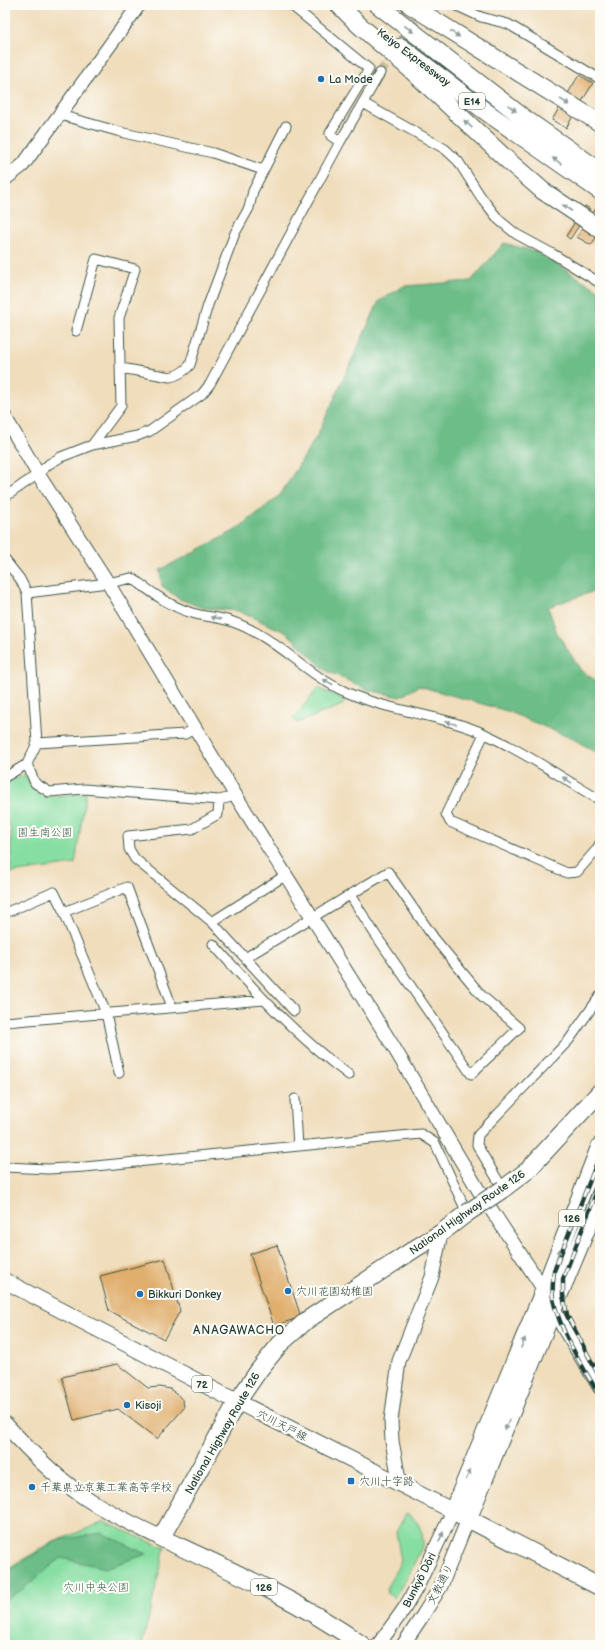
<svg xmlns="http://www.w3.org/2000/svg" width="605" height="1650" viewBox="0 0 605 1650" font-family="'Balsamiq Sans','Klee One',sans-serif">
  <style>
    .green { fill: #87dea2; stroke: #538e6b }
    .forest { fill: #6dbd88; stroke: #467d5e }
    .building { fill: #e0ae6d }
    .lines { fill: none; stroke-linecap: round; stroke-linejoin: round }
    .street-tunnel { stroke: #c6bda1; stroke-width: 9; stroke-dasharray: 9 4.5; stroke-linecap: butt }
    .street-casing { stroke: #3e5548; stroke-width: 11 }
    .secondary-casing { stroke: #3e5548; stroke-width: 15 }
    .primary-casing { stroke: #3e5548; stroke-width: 17 }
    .highway-casing { stroke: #3e5548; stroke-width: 19 }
    .street { stroke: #fff; stroke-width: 9 }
    .secondary { stroke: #fff; stroke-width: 13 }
    .primary { stroke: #fff; stroke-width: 15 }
    .highway { stroke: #fff; stroke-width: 17 }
    .rail-casing { stroke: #1f3d34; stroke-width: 4.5 }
    .rail { stroke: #fdfcf7; stroke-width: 3; stroke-dasharray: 9; stroke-linecap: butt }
    .highway-bridge-casing { stroke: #3e5548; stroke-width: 19; stroke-linecap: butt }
    .highway-bridge { stroke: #fff; stroke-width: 17 }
    .oneway { fill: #8f9e9a }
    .poi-dot { fill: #1f6fb2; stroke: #fdfcf7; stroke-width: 1.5 }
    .labels { text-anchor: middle; stroke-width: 4; stroke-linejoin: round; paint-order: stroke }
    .shield { fill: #fdfcf7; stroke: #62766e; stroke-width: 1 }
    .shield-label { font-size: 10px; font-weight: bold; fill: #1f3d34 }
    .street-label { font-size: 11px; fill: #1f3d34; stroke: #fdfcf7 }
    .poi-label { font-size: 11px; fill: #1f3d34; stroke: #fdfcf7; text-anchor: start }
    .park-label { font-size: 11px; fill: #345d4a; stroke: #fdfcf7 }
    .neighbourhood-label { font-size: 12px; letter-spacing: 1px; fill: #1f3d34; stroke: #fdfcf7 }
  </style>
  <rect width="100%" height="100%" fill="#fdfcf7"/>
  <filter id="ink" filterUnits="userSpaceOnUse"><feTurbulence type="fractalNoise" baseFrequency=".025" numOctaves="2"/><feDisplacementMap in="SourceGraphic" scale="8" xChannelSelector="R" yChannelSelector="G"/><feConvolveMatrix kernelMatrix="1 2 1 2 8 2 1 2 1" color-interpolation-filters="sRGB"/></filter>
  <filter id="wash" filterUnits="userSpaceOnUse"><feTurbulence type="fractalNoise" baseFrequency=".012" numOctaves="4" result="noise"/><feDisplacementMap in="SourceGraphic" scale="16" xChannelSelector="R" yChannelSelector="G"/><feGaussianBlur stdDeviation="0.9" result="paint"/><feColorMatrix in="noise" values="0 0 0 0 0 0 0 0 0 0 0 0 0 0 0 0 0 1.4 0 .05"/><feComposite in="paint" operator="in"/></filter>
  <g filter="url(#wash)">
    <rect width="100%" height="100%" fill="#f0ddbc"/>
    <path class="green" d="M318 688 345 700 342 705 297 723 293 719Z
      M25 775 34 791 45 797 86 793 75 864 10 873 11 829 5 818V783Z
      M406 1514C418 1518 423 1531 423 1544L411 1571 394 1598 387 1593V1587L401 1561 396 1532Z
      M104 1522 165 1548 142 1645H5V1570L51 1543Z"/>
    <path class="forest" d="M504 243 537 252 600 291V589L548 607 557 633 582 672 600 683V754L573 739 507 711 419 686 400 697 368 690 325 670 287 633 238 611 203 608 179 599 162 586 160 570 236 530 280 495 317 436 379 301 404 286 471 281Z
      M101 1533 147 1554 105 1568 61 1558 20 1591 5 1600V1572L59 1540Z"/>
    <g id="blocks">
      <path class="building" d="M579 75 593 83 566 128 552 120Z
        M585 206 590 209 570 239 566 236Z
        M597 207 600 209V232L591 245 577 237Z
        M277 1245 301 1317 274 1326 250 1254Z
        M165 1259 180 1311 164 1339 109 1311 100 1276Z
        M117 1364 148 1388 160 1387 170 1389 178 1395 183 1401 184 1408 157 1439 118 1409 74 1420 62 1377Z"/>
    </g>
  </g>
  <g filter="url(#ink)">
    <use href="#blocks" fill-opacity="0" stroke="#3e5548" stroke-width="1"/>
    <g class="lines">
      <path class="street-tunnel" d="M380 73 422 9"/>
      <defs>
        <path id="street" d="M291 5 369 69 330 133 331 136 340 142
          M455 5 481 17 508 24 600 79
          M363 103 445 149 458 161 481 197 499 220 516 234 553 254 600 283
          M60 115 124 133 213 153 263 170
          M76 331 96 259 135 269 119 318 121 406 92 445
          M121 368 170 377C179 375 184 372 190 365L208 305 235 233 249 208 253 191 286 126
          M5 497 38 474 49 464 61 457 92 445 137 436 150 431 202 394 210 384 340 142 380 73
          M5 560 20 579 27 593 37 743 27 764 5 777
          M27 593 108 583 132 578C151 592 169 606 192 613 205 617 220 617 233 622 276 637 305 674 346 692 390 712 440 714 485 734 525 752 562 778 600 800
          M484 734 446 814 450 822 567 873 577 872 597 849 600 843
          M37 743 185 734 196 728
          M27 764 35 783 49 792 84 789 219 800 236 796
          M219 800 218 814 192 829 128 836 129 849 135 859 212 922 294 1011
          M64 912 127 887 172 1007
          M5 913 54 892 64 912 106 1013 119 1073
          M212 922 286 875
          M213 944C255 991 297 1037 349 1075
          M245 958 388 872 434 938 482 996 519 1028 471 1074 375 934 350 895
          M5 1022 264 1000
          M295 1099 298 1146
          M5 1167 48 1169 85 1167 421 1134 435 1143 467 1213
          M503 1189 477 1145 478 1135 569 1040 600 996"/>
        <path id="secondary" d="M5 179 23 165 31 154 139 5
          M5 417 38 474 108 583 236 796 393 1046 479 1191 544 1290 564 1329 600 1388
          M400 1485 392 1441 391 1421 399 1361 432 1277 441 1233
          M378 1645 404 1609 418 1585 453 1511
          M403 1645 423 1615 441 1586 468 1519"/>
        <path id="primary" d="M5 1281 226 1396 453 1511
          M5 1424C29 1450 54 1476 83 1496 108 1513 135 1525 161 1538"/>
        <path id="highway" d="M339 5 359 25 409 68 505 158 543 191 600 229
          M378 5 524 118 600 171
          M410 5 600 123
          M401 47 485 111 600 191
          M600 1146 544 1290 453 1511 600 1587
          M503 1189 528 1170 600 1092
          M468 1519 554 1307 600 1197
          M362 1645C300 1601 230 1570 161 1538L237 1402 259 1370 280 1344 307 1320 416 1248 441 1233 467 1213"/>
      </defs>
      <use href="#street" class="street-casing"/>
      <use href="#secondary" class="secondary-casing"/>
      <use href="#primary" class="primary-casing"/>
      <use href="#highway" class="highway-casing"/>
      <use href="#street" class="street"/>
      <use href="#secondary" class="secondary"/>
      <use href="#primary" class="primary"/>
      <use href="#highway" class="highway"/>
      <defs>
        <path id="rail" d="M600 1155 554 1271C553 1280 552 1290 553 1299 560 1331 583 1368 600 1396
          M600 1183 563 1279V1295L567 1315 600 1378"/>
      </defs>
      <use href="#rail" class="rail-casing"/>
      <use href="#rail" class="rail"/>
      <defs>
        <path id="highway-bridge" d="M467 1213 503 1189"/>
      </defs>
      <use href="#highway-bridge" class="highway-bridge-casing"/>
      <use href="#highway-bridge" class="highway-bridge"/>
    </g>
    <defs><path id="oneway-solid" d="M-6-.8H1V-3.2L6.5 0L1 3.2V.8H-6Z"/></defs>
    <g class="oneway">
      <use href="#oneway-solid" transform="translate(409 29) rotate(38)"/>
      <use href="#oneway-solid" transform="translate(455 34) rotate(32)"/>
      <use href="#oneway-solid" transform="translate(565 102) rotate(32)"/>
      <use href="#oneway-solid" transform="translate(512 108) rotate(37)"/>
      <use href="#oneway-solid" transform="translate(468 124) rotate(-137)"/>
      <use href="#oneway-solid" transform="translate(557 161) rotate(-145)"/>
      <use href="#oneway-solid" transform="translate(567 208) rotate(-147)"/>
      <use href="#oneway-solid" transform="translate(216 618) rotate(-168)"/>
      <use href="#oneway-solid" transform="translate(328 682) rotate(-152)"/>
      <use href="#oneway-solid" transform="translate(451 723) rotate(-162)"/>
      <use href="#oneway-solid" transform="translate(567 780) rotate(-148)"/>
      <use href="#oneway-solid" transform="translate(558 1254) rotate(-69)"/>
      <use href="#oneway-solid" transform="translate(523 1343) rotate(-68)"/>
      <use href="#oneway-solid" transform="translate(507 1425) rotate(112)"/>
      <use href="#oneway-solid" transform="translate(468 1475) rotate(-67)"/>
      <use href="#oneway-solid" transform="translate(441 1537) rotate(-65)"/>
    </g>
  </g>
  <g class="poi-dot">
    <circle cx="321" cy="79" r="4"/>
    <circle cx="288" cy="1291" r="4"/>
    <circle cx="140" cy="1294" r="4"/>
    <circle cx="127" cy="1405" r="4"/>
    <rect x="347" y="1477" width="8" height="8" rx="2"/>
    <circle cx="32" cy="1487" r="4"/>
  </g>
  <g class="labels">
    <g class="shield">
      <rect x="459" y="93" width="26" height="16" rx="3"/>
      <rect x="559" y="1210" width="26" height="16" rx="3"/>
      <rect x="192" y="1376" width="20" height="16" rx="3"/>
      <rect x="251" y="1579" width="26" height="16" rx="3"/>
    </g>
    <g class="shield-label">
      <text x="472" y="105">E14</text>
      <text x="572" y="1222">126</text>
      <text x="202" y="1388">72</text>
      <text x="264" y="1591">126</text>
    </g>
    <g class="street-label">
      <text transform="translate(414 57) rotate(37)" y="4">Keiyo Expressway</text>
      <text transform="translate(467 1212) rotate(-35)" y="4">National Highway Route 126</text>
      <text transform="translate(282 1425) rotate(27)" y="4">穴川天戸線</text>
      <text transform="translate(222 1433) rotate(-60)" y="4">National Highway Route 126</text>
      <text transform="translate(419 1580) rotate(-63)" y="4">Bunkyō Dōri</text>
      <text transform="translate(440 1584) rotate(-63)" y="4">文教通り</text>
    </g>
    <g class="poi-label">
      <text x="329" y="83">La Mode</text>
      <text x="296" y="1295">穴川花園幼稚園</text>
      <text x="148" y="1298">Bikkuri Donkey</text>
      <text x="135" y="1409">Kisoji</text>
      <text x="359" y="1485">穴川十字路</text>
      <text x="40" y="1491">千葉県立京葉工業高等学校</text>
    </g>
    <g class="park-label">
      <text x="45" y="836">園生南公園</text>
      <text x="96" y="1591">穴川中央公園</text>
    </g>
    <g class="neighbourhood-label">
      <text x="239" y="1334">ANAGAWACHO</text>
    </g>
  </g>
  <rect width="605" height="1650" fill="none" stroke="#fdfcf7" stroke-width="20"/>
</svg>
